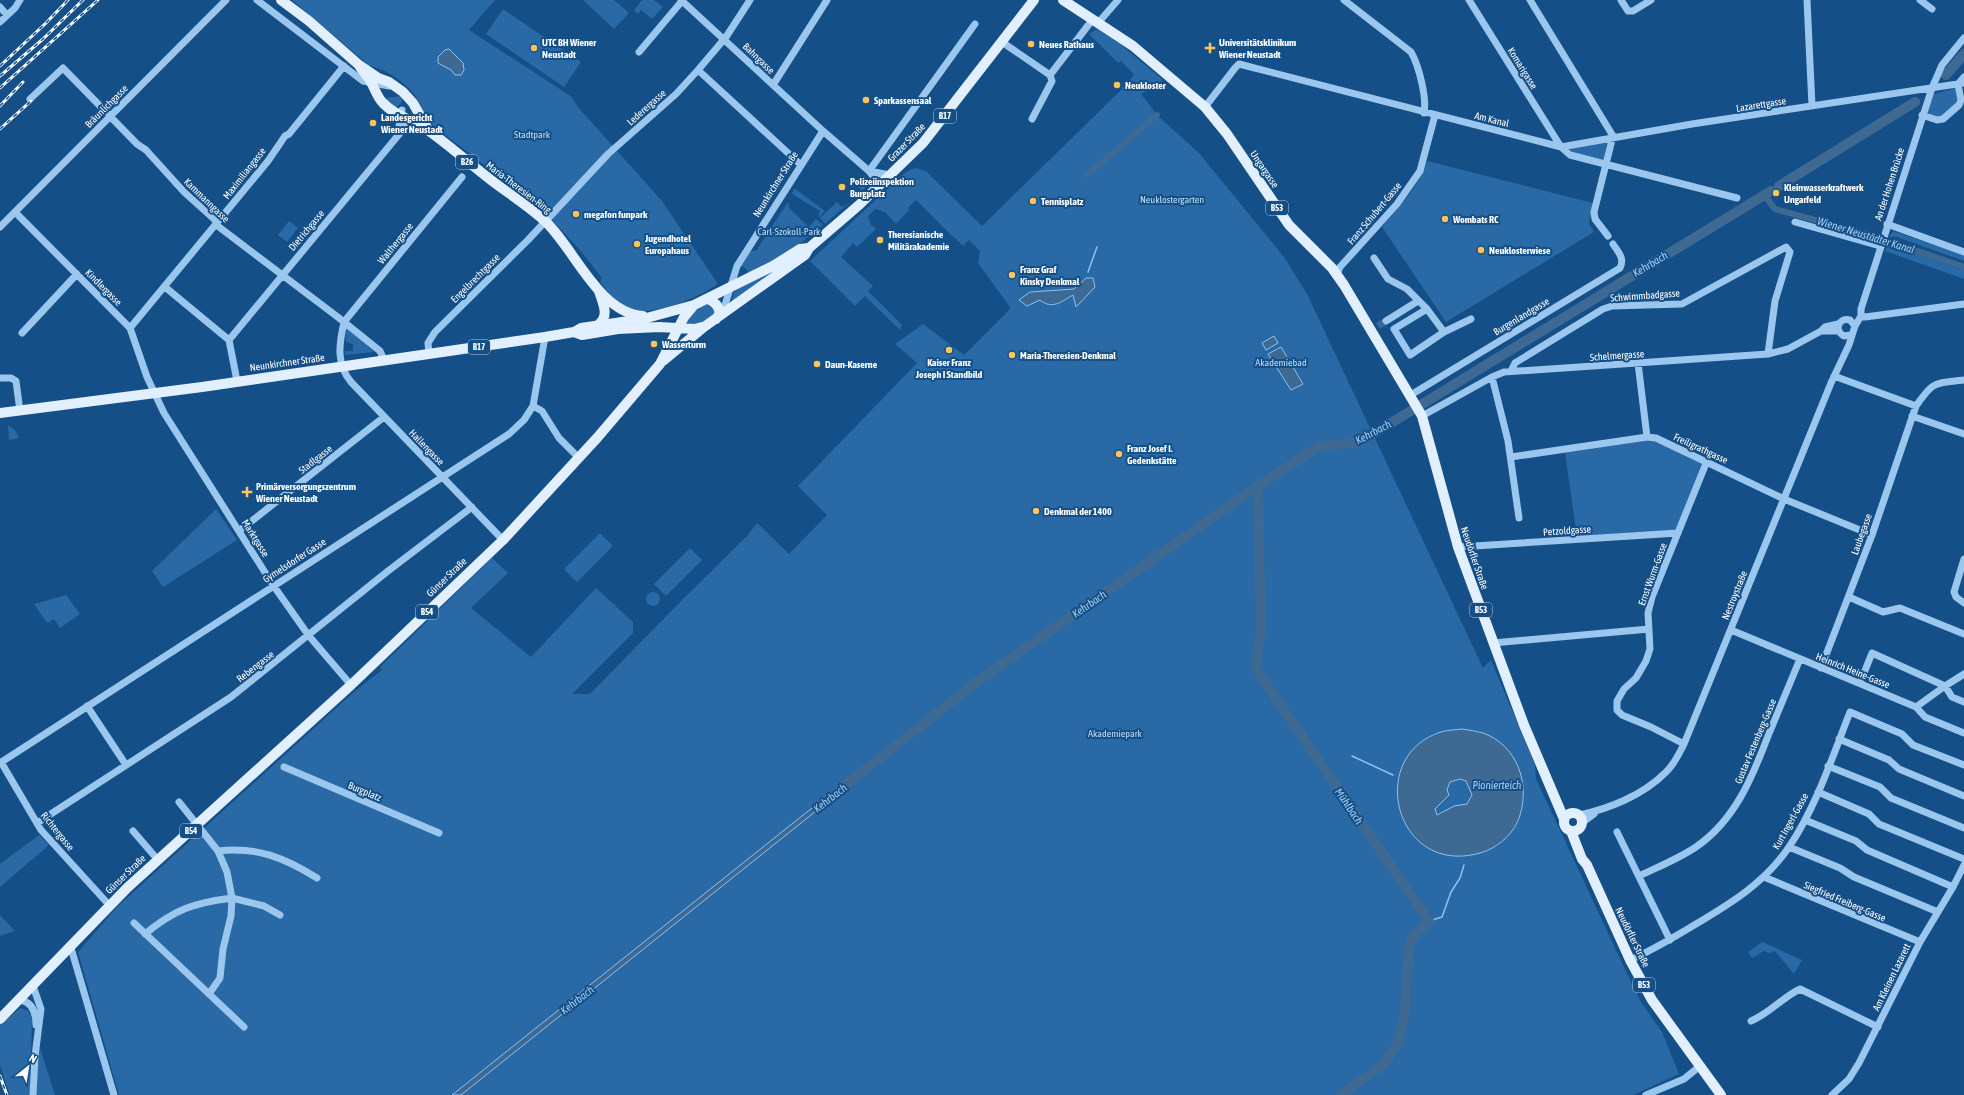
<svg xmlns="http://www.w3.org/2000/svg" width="1964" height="1095" viewBox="0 0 1964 1095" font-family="'Asap Condensed',sans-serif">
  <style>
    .green { fill: #2869a6 }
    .water { fill: #3e6993; stroke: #8dc2f1; fill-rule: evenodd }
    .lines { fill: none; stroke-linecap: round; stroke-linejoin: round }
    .stream { stroke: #8dc2f1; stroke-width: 1.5 }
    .canal { stroke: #3e6993; stroke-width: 6 }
    .river { stroke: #3e6993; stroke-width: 10 }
    .minor-tunnel { stroke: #386999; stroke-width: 7; stroke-dasharray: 7 3.5; stroke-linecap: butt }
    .minor { stroke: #9bc6ee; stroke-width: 7 }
    .major { stroke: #e2efff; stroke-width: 10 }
    .rail-casing { stroke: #fff; stroke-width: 3 }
    .rail { stroke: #154f87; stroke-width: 1.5; stroke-dasharray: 4.5; stroke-linecap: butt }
    .poi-dot { fill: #ffc458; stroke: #154f87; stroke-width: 1.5 }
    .labels { text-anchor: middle; stroke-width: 4; stroke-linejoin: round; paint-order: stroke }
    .shield { fill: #154f87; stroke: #b9cadb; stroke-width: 1 }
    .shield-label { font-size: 9px; font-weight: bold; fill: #fff }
    .poi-label { font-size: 10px; font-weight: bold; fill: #fff; stroke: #154f87; text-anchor: start }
    .street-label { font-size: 10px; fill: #fff; stroke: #154f87 }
    .park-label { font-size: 10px; fill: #c1dffa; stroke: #154f87 }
    .water-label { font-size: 11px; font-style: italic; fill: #a6d0f6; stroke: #154f87 }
  </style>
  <rect width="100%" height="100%" fill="#154f87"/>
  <path class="green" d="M292 0H495L469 30 572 97 577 106 662 201 718 284C697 298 650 319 625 308 615 304 606 290 600 281L602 278 580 250 542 209 427 121C424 115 422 108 419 102 410 85 387 69 370 66Z
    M583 0H614L629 13 614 29Z
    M642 0H654L663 7 652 19 641 10 638 14 634 10Z
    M503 9 581 62 564 87 486 34Z
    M1097 29 1120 44 1163 80 1141 94 1159 117 1199 153 1284 257 1307 294 1483 668 1491 660 1535 765 1536 779 1622 963 1641 1002 1662 1032 1679 1074 1633 1095H119L78 952 117 907 354 692 382 670 380 667 492 558 508 573 471 608 531 657 596 588 633 622V633L572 694H590L682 600 747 536 757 523 789 554 827 515 798 486 917 363 895 344 923 324 964 355 1009 310 1010 307 978 263 980 251 969 240 963 246 956 239H955L916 200 908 208 909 210 896 224 885 212 875 209 868 216 871 225 876 229 857 247 853 243 841 257 873 286 868 291 902 325 900 330 865 296 855 306 810 261 906 172 916 168 926 171 982 226 1122 89 1121 87H1125L1129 84V81L1134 74 1121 61 1118 63 1089 34Z
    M1956 88 1958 102C1949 110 1938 124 1927 113L1934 94Z
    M402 96V102L396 108 383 98Z
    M1608 141 1605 160H1603L1583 156 1570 151 1571 148Z
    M1427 161 1593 203 1589 224 1594 232 1446 322 1382 227C1399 207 1420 185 1427 161Z
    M863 176 869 182 868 185 856 196 861 190 855 183Z
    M794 188 825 211 819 217 818 216 820 211 792 194Z
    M788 202 789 208 809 227 816 219 823 225 792 250 750 274 744 267 737 266 747 250 756 251Z
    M837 202 842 207 849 203 825 224 820 218Z
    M289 221 298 228 287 242 278 235Z
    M1893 231 1964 255V261L1897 237H1889Z
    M1888 244 1964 270V279L1885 251Z
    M794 257 731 303 734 291Z
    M715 302 716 319 679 329 694 305Z
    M345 328H348L374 352 345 355V351H353V344L346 342Z
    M8 425 15 430 19 438 9 440Z
    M1653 439 1703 463 1676 530 1577 536 1565 453Z
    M216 509 237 540 163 587 152 571Z
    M600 533 613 546 577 582 564 569Z
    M690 548 702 560 666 596 654 584Z
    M646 599a7 7 0 1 1 14 0a7 7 0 1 1-14 0Z
    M66 595 80 614 60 628 54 619 47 623 34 604Z
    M39 835 49 845 0 887V864Z
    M0 915 15 931 0 936Z
    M1762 942 1802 960 1794 974 1775 951 1769 953 1764 951 1752 958 1748 952Z
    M20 1008 28 1011 32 1019 30 1095H10L0 1065V1025Z
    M37 1039 55 1095H33Z"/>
  <path class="water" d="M449 49 463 63 464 70 461 75H455L451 70 438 63V57L445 50Z
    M1086 278H1093L1095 287 1076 307 1073 295C1061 302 1052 310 1040 300L1027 306 1019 300 1030 292 1074 289Z
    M1274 336 1278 343 1266 350 1262 343Z
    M1281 347 1303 384 1291 390 1268 354Z
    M1462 729C1468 730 1476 731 1483 733 1517 745 1530 783 1520 815 1515 833 1498 848 1480 853 1395 877 1365 756 1441 732 1447 730 1455 730 1462 729ZM1460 779 1466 781 1472 795 1467 804 1454 806 1437 815 1435 809 1449 795 1447 790 1450 782Z
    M832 792 826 803 461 1095H452Z"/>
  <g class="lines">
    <path class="stream" d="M1088 272 1097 247
      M1352 756 1393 775
      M1429 921 1442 917 1451 892 1460 878 1464 865"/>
    <path class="canal" d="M1087 175 1157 115
      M1763 195 1769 201
      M1770 203 1775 209 1874 236 1964 267"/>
    <path class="river" d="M1946 75 1964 54
      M1779 186 1915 102
      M1258 486 1261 630 1256 662 1260 675 1429 921 1413 936 1409 946 1405 1010 1399 1042 1384 1064 1341 1095
      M819 806 978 681 1258 486 1320 446 1355 443 1373 434 1771 191"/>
    <path class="minor-tunnel" d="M1378 326 1386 321"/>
    <path class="minor" d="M257 0 363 81 389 86
      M681 0 823 131 869 171 880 185
      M1344 0 1411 52C1419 66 1427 98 1424 113
      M1469 0 1561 147
      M1530 0 1613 136 1594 212 1595 219 1608 236
      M1621 0 1628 11H1633L1651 0
      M1807 0 1812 106
      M1920 0 1932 9
      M0 7 7 15
      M0 22 15 8 20 0
      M1098 23 1118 0
      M1002 42 1050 75
      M639 52 682 1
      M698 70 801 165
      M773 85 827 0
      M30 99 63 68 137 144 146 150 184 192 214 219 219 227 339 318 380 351 384 360
      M1205 107 1235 68 1239 64 1561 147 1570 155 1737 198
      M1922 115 1937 120 1943 119 1959 105 1961 100 1958 84 1964 77
      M1032 119 1052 81 1050 75 1093 19
      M398 132 402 110
      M1561 147 1692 124 1964 83
      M869 171 975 24
      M869 171 890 175
      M462 177 344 322C339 344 336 364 351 382L503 540
      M15 212 130 328 147 377 164 413 273 585 309 636 351 685
      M1795 222 1880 246
      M1887 224 1964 252
      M0 227 226 0
      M1374 258 1388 279 1407 289 1427 309 1444 332
      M1337 274 1340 267 1397 204 1420 171 1435 115
      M165 287 229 340 237 381
      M1427 309 1394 329 1410 355 1444 332 1471 319
      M720 313 725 305 737 266 823 131
      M1861 316 1865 317 1964 304
      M1386 321 1418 301
      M1855 326 1861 316V309L1932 88 1942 65 1964 38
      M130 328 268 161 285 136 289 134 344 66
      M1821 331H1839
      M22 333 77 274
      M229 340 410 121
      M429 354 428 343 435 332 528 240 608 154 676 94 698 70 726 37 750 0
      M1638 363 1647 437
      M1511 371 1515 363 1603 309 1612 306 1682 304 1786 247 1790 252 1775 301 1768 354
      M1834 376 1916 406
      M1492 377 1508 441 1519 518
      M0 378H11L16 381 20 411
      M1409 396 1620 268C1625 258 1618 252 1613 244
      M533 406 542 411 559 438 579 458
      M1422 416 1492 377 1504 372 1768 354 1788 349 1821 331 1825 327 1838 324
      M1912 416 1964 434
      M1511 457 1647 437 1656 438 1784 499 1872 535
      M239 531 384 417
      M1458 547 1678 533
      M1964 559 1954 592 1956 597 1964 603
      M1849 597 1883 612 1900 608 1964 634
      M1731 630 1916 707 1925 717 1964 733
      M1493 643 1649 629
      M1821 668 1872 535 1916 406C1934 380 1934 384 1964 380
      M1860 683 1872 653 1945 686 1952 697 1964 702
      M87 706 126 765
      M1916 707 1945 686 1964 674
      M1839 739 1889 760 1899 769 1964 796
      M1684 744 1651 727 1622 715 1617 710V701L1624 689 1636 678 1646 661 1650 649 1648 613 1652 597 1707 461
      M1 762 41 830 110 906
      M0 763 509 434 524 420 533 406 545 337
      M1828 766 1880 787 1891 798 1964 828
      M284 767 439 833
      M1818 792 1869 814 1879 824 1964 859
      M179 802 218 851C256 846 285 858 317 878
      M1579 815C1609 809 1643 795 1665 773 1674 765 1679 754 1684 744L1831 383 1849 345 1855 326 1850 320C1839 317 1833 330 1844 336L1851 335
      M1805 820 1856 841 1867 850 1953 887
      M37 823 231 697 388 571 472 507
      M1582 823 1594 814
      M133 831 158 860
      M1617 832 1670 940
      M1789 847 1840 868 1854 877 1938 912
      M218 851 227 872 232 898 264 906 280 915
      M1639 876C1658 867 1678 859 1696 847 1735 820 1752 778 1768 736 1779 710 1789 685 1800 659
      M1764 877 1920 942
      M134 923 244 1027
      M145 934C175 909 194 903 232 898L231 916 223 949 220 978 209 994
      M71 948 114 1095
      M1630 960C1651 951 1671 939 1691 927 1728 905 1764 884 1789 847 1816 807 1832 758 1850 712L1902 734 1913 745 1964 765
      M20 1000C33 1002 36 1013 36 1025
      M1751 1021C1770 1013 1783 997 1800 989L1878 1027
      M33 1095 35 1056 41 1009 33 986
      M1646 1095 1684 1079 1700 1066
      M1832 1095 1849 1079 1859 1063 1920 942 1953 887 1964 865"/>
    <path class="major" d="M281 0 309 21 359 65 378 78 389 82 403 92 413 103 427 128
      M1063 0 1133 46 1205 107 1227 134 1289 225 1332 268 1344 285 1422 416 1458 547 1524 725 1564 819
      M359 65C362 71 368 76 371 82 375 89 377 97 383 103 396 117 414 120 429 131 450 146 470 164 491 180 509 194 529 206 546 222 575 250 599 313 643 316
      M708 299C715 302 718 305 720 313L716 319
      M598 325C610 316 603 304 599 291
      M574 332 582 335 618 329 659 327 695 329 702 327
      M663 361 704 327 805 255 809 248 859 205 923 143 1034 0
      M0 413 202 387 545 337 574 332 581 328 643 319 694 305 773 266 800 249 809 248
      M1564 822a9 9 0 1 1 18 0a9 9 0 1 1-18 0Z
      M1571 831 1582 859 1587 865 1630 960 1652 1000 1721 1095
      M0 1019 127 888 351 685 503 540 597 438 660 364 684 317 694 305"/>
    <defs>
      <path id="rail" d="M0 66 46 23 68 0
        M0 76 43 39 83 0
        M0 88 98 0
        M0 106 23 82
        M0 129 31 101
        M0 1076 7 1095"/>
    </defs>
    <use href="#rail" class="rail-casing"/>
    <use href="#rail" class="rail"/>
  </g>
  <g class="poi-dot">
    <circle cx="1031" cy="44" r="4"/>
    <circle cx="534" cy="48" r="4"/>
    <path d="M1208 42h4v4h4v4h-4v4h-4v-4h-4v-4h4z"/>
    <circle cx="1117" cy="85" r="4"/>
    <circle cx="866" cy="100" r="4"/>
    <circle cx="373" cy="123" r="4"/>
    <circle cx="842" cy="187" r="4"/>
    <circle cx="1776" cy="193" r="4"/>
    <circle cx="1033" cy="201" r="4"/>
    <circle cx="576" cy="214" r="4"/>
    <circle cx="1445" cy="219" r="4"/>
    <circle cx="880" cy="240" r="4"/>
    <circle cx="637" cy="244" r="4"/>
    <circle cx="1481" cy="250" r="4"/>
    <circle cx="1012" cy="275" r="4"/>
    <circle cx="654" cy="344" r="4"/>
    <circle cx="949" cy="350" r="4"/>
    <circle cx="1012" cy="355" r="4"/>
    <circle cx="817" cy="364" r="4"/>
    <circle cx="1119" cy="454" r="4"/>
    <path d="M245 486h4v4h4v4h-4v4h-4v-4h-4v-4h4z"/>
    <circle cx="1036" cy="511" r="4"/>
  </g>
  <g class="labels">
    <g class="shield">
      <rect x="934" y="109" width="22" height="14" rx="3"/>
      <rect x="456" y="155" width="22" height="14" rx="3"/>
      <rect x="1266" y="201" width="22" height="14" rx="3"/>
      <rect x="468" y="340" width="22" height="14" rx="3"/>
      <rect x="1470" y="603" width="22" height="14" rx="3"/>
      <rect x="416" y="605" width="22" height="14" rx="3"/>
      <rect x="180" y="824" width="22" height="14" rx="3"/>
      <rect x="1633" y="978" width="22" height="14" rx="3"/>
    </g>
    <g class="shield-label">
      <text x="945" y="119">B17</text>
      <text x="467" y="165">B26</text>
      <text x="1277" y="211">B53</text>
      <text x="479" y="350">B17</text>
      <text x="1481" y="613">B53</text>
      <text x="427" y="615">B54</text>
      <text x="191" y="834">B54</text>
      <text x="1644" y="988">B53</text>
    </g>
    <g class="poi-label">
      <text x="542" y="46">UTC BH Wiener<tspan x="542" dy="12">Neustadt</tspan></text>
      <text x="1219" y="46">Universitätsklinikum<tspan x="1219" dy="12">Wiener Neustadt</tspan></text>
      <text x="1039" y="48">Neues Rathaus</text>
      <text x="1125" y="89">Neukloster</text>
      <text x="874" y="104">Sparkassensaal</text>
      <text x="381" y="121">Landesgericht<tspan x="381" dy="12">Wiener Neustadt</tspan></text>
      <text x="850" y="185">Polizeiinspektion<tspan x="850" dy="12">Burgplatz</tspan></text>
      <text x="1784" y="191">Kleinwasserkraftwerk<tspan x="1784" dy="12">Ungarfeld</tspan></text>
      <text x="1041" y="205">Tennisplatz</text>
      <text x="584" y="218">megafon funpark</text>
      <text x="1453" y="223">Wombats RC</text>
      <text x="888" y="238">Theresianische<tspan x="888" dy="12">Militärakademie</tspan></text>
      <text x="645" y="242">Jugendhotel<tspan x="645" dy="12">Europahaus</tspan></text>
      <text x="1489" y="254">Neuklosterwiese</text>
      <text x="1020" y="273">Franz Graf<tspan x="1020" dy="12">Kinsky Denkmal</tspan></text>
      <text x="662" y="348">Wasserturm</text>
      <text x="1020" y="359">Maria-Theresien-Denkmal</text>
      <text x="949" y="366" text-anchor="middle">Kaiser Franz<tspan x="949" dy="12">Joseph I Standbild</tspan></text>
      <text x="825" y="368">Daun-Kaserne</text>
      <text x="1127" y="452">Franz Josef I.<tspan x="1127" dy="12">Gedenkstätte</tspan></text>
      <text x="256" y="490">Primärversorgungszentrum<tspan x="256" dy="12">Wiener Neustadt</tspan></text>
      <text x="1044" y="515">Denkmal der 1400</text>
    </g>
    <g class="street-label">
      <text transform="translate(759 58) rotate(44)" y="4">Bahngasse</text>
      <text transform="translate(1523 68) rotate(58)" y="4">Komarigasse</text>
      <text transform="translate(1761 104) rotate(-9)" y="4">Lazarettgasse</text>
      <text transform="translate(106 106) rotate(-45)" y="4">Bräunlichgasse</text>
      <text transform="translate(646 107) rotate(-42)" y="4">Lederergasse</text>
      <text transform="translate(1492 119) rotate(14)" y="4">Am Kanal</text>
      <text transform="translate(906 142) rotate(-46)" y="4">Grazer Straße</text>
      <text transform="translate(1265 169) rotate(56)" y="4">Ungargasse</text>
      <text transform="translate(244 173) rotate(-52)" y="4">Maximiliangasse</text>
      <text transform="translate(775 184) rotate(-58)" y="4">Neunkirchner Straße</text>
      <text transform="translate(1889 184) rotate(-72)" y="4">An der Hohen Brücke</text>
      <text transform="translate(519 187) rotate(37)" y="4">Maria-Theresien-Ring</text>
      <text transform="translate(207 200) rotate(44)" y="4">Kammanngasse</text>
      <text transform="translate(1374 213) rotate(-50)" y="4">Franz Schubert-Gasse</text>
      <text transform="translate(306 230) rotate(-50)" y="4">Dietrichgasse</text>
      <text transform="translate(395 243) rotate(-51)" y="4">Walthergasse</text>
      <text transform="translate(475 278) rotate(-45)" y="4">Engelbrechtgasse</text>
      <text transform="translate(104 287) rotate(45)" y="4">Kindlergasse</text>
      <text transform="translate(1645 295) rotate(-4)" y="4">Schwimmbadgasse</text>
      <text transform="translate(1521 316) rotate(-31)" y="4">Burgenlandgasse</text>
      <text transform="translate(1617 355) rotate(-4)" y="4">Schelmergasse</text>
      <text transform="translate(287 362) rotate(-8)" y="4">Neunkirchner Straße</text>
      <text transform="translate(427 447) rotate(46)" y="4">Hallengasse</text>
      <text transform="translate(1701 448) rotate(25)" y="4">Freiligrathgasse</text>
      <text transform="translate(315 459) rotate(-38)" y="4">Stadlgasse</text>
      <text transform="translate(1567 530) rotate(-4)" y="4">Petzoldgasse</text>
      <text transform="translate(1861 534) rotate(-70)" y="4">Laubegasse</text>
      <text transform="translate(256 538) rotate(58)" y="4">Marktgasse</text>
      <text transform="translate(1475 558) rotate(71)" y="4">Neudörfler Straße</text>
      <text transform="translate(294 560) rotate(-33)" y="4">Gymelsdorfer Gasse</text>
      <text transform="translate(1652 574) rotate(-70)" y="4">Ernst Wurm-Gasse</text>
      <text transform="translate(446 577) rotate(-44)" y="4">Günser Straße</text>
      <text transform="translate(1734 595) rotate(-68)" y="4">Nestroystraße</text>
      <text transform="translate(255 666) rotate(-38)" y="4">Rebengasse</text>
      <text transform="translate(1853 670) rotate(22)" y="4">Heinrich Heine-Gasse</text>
      <text transform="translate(1755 741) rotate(-67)" y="4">Gustav Festenberg-Gasse</text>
      <text transform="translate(365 791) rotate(23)" y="4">Burgplatz</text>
      <text transform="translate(1790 821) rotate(-61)" y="4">Kurt Ingerl-Gasse</text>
      <text transform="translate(58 831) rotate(51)" y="4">Richtergasse</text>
      <text transform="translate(125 874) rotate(-44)" y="4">Günser Straße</text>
      <text transform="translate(1845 901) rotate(23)" y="4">Siegfried Freiberg-Gasse</text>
      <text transform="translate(1633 937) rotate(64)" y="4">Neudörfler Straße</text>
      <text transform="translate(1891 977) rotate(-64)" y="4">Am Kleinen Lazarett</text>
    </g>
    <g class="park-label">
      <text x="532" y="138">Stadtpark</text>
      <text x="1172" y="203">Neuklostergarten</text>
      <text x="789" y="235">Carl-Szokoll-Park</text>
      <text x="1281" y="366">Akademiebad</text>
      <text x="1115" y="737">Akademiepark</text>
    </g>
    <g class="water-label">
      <text transform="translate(1866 235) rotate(17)" y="4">Wiener Neustädter Kanal</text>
      <text transform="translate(1650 264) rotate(-31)" y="4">Kehrbach</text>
      <text transform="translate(1373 432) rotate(-28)" y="4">Kehrbach</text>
      <text transform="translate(1089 604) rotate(-35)" y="4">Kehrbach</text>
      <text x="1497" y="789">Pionierteich</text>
      <text transform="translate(830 798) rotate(-38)" y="4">Kehrbach</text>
      <text transform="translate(1349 806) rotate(56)" y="4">Mühlbach</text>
      <text transform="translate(577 1000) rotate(-38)" y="4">Kehrbach</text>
    </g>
  </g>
  <g transform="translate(28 1067) rotate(30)" stroke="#154f87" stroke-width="3" paint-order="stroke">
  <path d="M0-3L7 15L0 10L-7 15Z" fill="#ffffff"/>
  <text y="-6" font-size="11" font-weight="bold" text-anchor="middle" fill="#ffffff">N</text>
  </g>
</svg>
